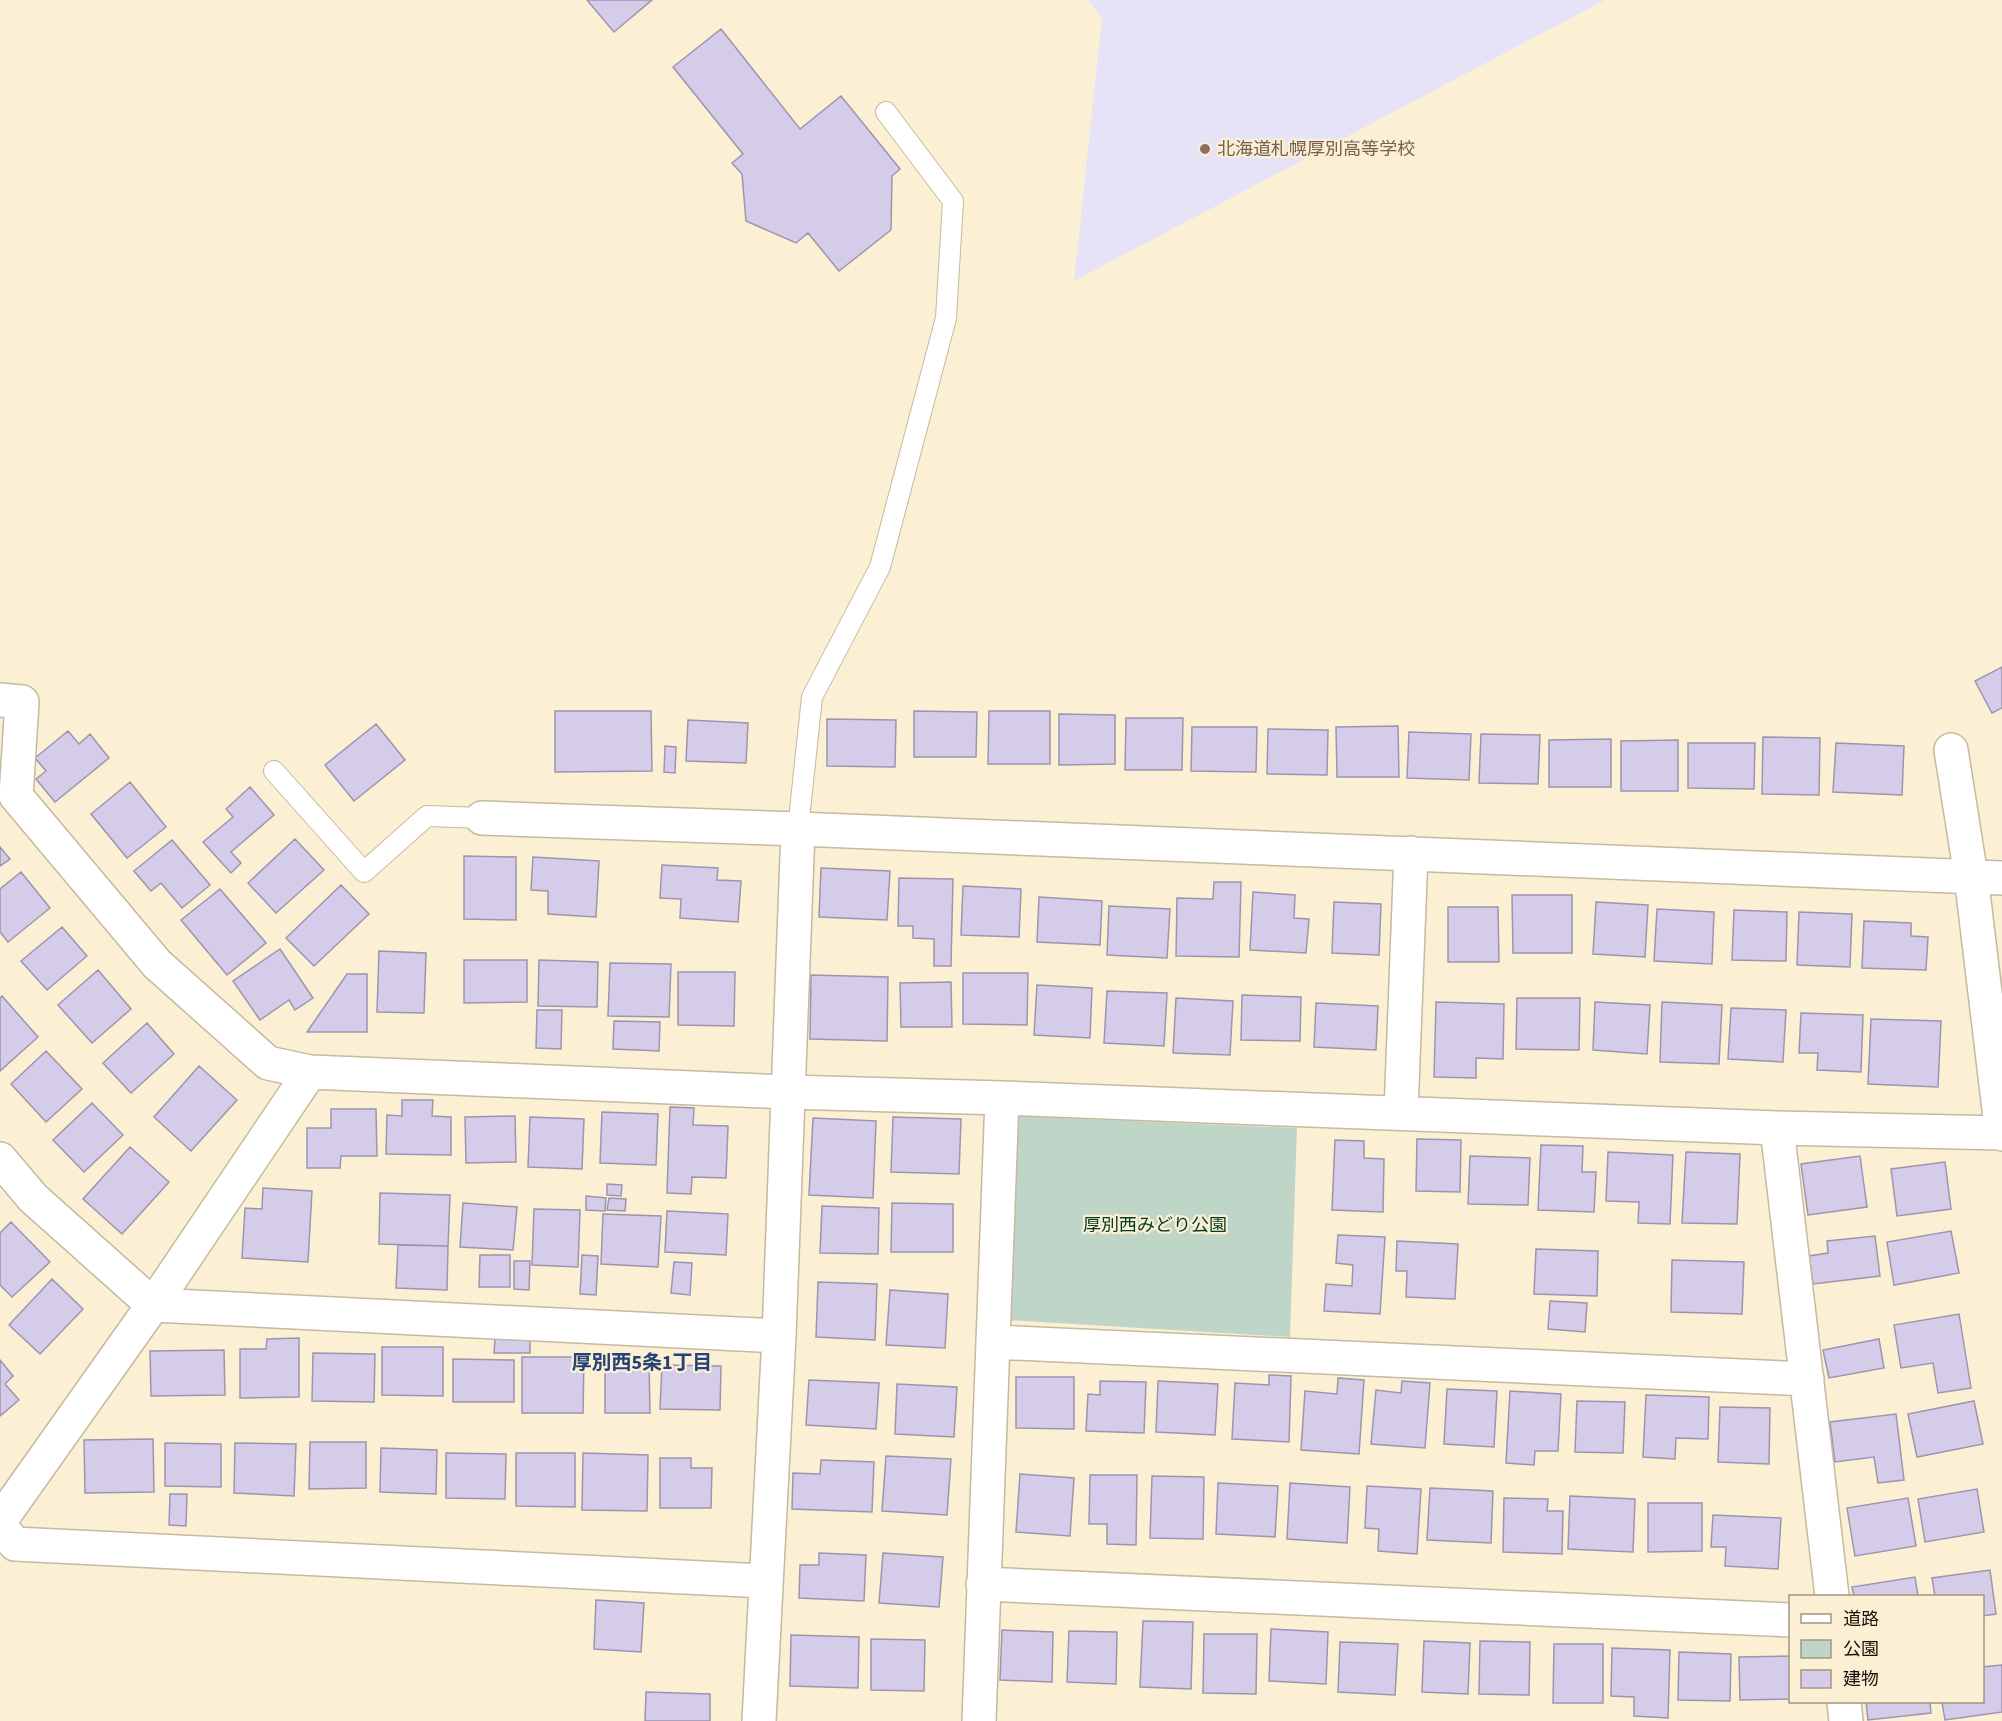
<svg xmlns="http://www.w3.org/2000/svg" width="2002" height="1721" viewBox="0 0 2002 1721" font-family="'Source Sans 3','Noto Sans JP',sans-serif">
  <style>
    .education { fill: #e6e3f9 }
    .green { fill: #bed5c7 }
    .building { fill: #d5cce9; stroke: #9d95ae; stroke-width: 1.5 }
    .lines { fill: none; stroke-linecap: round; stroke-linejoin: round }
    .lane-casing { stroke: #c5b99f; stroke-width: 22 }
    .street-casing { stroke: #c5b99f; stroke-width: 36 }
    .lane { stroke: #fff; stroke-width: 20 }
    .street { stroke: #fff; stroke-width: 33 }
    .education-dot { fill: #8d6e63; stroke: #fbefd4; stroke-width: 2 }
    .labels { text-anchor: middle; stroke-width: 4.5; stroke-linejoin: round; paint-order: stroke }
    .education-label { font-size: 18px; fill: #785e54; stroke: #fbefd4; text-anchor: start }
    .park-label { font-size: 18px; fill: #013c24; stroke: #fbefd4 }
    .neighbourhood-label { font-size: 20px; font-weight: bold; fill: #244178; stroke: #fbefd4 }
  </style>
  <rect width="100%" height="100%" fill="#fbefd4"/>
  <path class="education" d="M1088 0H1605L1074 281 1102 18Z"/>
  <path class="green" d="M1016 1116 1297 1128 1290 1337 1007 1320Z"/>
  <path class="building" d="M587 0H652L614 32Z
    M721 29 800 129 841 96 900 169 892 176 891 230 839 271 808 233 796 243 746 221 742 174 732 163 743 154 673 67Z
    M2002 667V708L1992 713 1975 681Z
    M555 711H651L652 771 555 772Z
    M914 711 977 712 976 757H914Z
    M989 711H1050V764H988Z
    M1059 714 1115 715V764L1059 765Z
    M1126 718H1183L1182 770H1125Z
    M827 719 896 720 895 767 827 766Z
    M688 720 748 723 746 763 686 761Z
    M376 724 405 760 354 801 325 765Z
    M1398 726 1399 777H1337L1336 727Z
    M1192 727H1257L1256 772 1191 771Z
    M1268 729 1328 730 1327 775 1267 774Z
    M68 731 79 744 90 734 109 758 55 802 36 779 46 771 35 758Z
    M1409 732 1471 734 1469 780 1407 778Z
    M1481 734 1540 735 1538 784 1479 783Z
    M1763 737 1820 738 1819 795 1762 794Z
    M1611 739V787H1549V740Z
    M1678 740V791H1621V741Z
    M1688 743H1755L1754 789 1688 788Z
    M1836 743 1904 746 1902 795 1833 792Z
    M665 746 676 747 675 773 664 772Z
    M130 782 166 827 127 858 91 814Z
    M250 787 274 815 231 852 241 863 231 873 203 842 233 817 226 809Z
    M295 839 324 870 276 913 248 883Z
    M172 840 210 885 182 908 161 883 151 891 134 871Z
    M0 847 10 859 0 866Z
    M464 856 516 857V920L464 919Z
    M533 857 599 861 596 917 548 914V891L531 890Z
    M662 865 718 868 717 880 741 881 738 922 680 918 681 899 660 898Z
    M821 868 890 871 887 920 819 917Z
    M21 872 50 908 8 942 0 932V889Z
    M899 878 953 879 951 966H934V939L913 938V926H898Z
    M1214 882H1241L1239 957 1176 956 1177 898 1213 899Z
    M341 885 369 914 314 966 286 938Z
    M963 886 1021 889 1019 937 961 935Z
    M220 889 266 943 227 975 181 920Z
    M1253 892 1295 895 1294 918 1309 919 1306 953 1250 950Z
    M1512 895H1572V953H1513Z
    M1039 897 1102 901 1100 945 1037 942Z
    M1334 902 1381 904 1379 955 1332 953Z
    M1596 902 1648 905 1645 957 1593 954Z
    M1109 906 1170 909 1167 958 1107 955Z
    M1448 907H1498L1499 962H1448Z
    M1657 909 1714 912 1712 964 1654 961Z
    M1734 910 1787 912 1786 961 1732 960Z
    M1799 912 1852 914 1850 967 1797 965Z
    M1864 921 1911 923V936L1928 937 1926 970 1862 968Z
    M62 927 87 956 47 990 21 961Z
    M280 949 313 998 295 1010 289 1000 260 1020 233 981Z
    M379 951 426 953 424 1013 377 1012Z
    M464 960H527V1002L464 1003Z
    M539 960 598 962 597 1007 538 1006Z
    M610 963 671 964 669 1017 608 1016Z
    M98 970 131 1009 92 1043 58 1005Z
    M678 972H735L734 1026 678 1025Z
    M963 973H1028L1027 1025 963 1024Z
    M347 974H367V1032H307Z
    M811 975 888 977 887 1041 810 1039Z
    M951 982 952 1027H901L900 983Z
    M1037 985 1092 988 1090 1038 1034 1035Z
    M1107 991 1167 993 1164 1046 1104 1043Z
    M1242 995 1301 997 1300 1041 1241 1040Z
    M2 996 38 1037 0 1071V998Z
    M1176 998 1233 1001 1230 1055 1173 1053Z
    M1517 998H1580L1579 1050 1516 1049Z
    M1436 1002 1504 1004 1503 1059 1476 1058V1078L1434 1077Z
    M1595 1002 1650 1005 1647 1054 1593 1050Z
    M1662 1002 1722 1005 1719 1064 1660 1062Z
    M1316 1003 1378 1006 1376 1050 1314 1047Z
    M1731 1008 1786 1010 1783 1062 1728 1059Z
    M537 1010H562L561 1049 536 1048Z
    M1801 1013 1863 1015 1861 1072 1817 1070 1818 1053H1799Z
    M1871 1019 1941 1021 1938 1087 1868 1084Z
    M614 1021 660 1022 659 1051 613 1049Z
    M147 1023 174 1054 131 1093 103 1063Z
    M46 1051 82 1089 46 1122 11 1084Z
    M199 1066 237 1100 191 1151 154 1117Z
    M402 1100H433L432 1116 451 1117V1155L386 1154 387 1115 402 1116Z
    M92 1103 123 1135 84 1172 53 1140Z
    M670 1107 694 1108 693 1125 728 1126 726 1178 692 1177 691 1194 667 1193Z
    M331 1109H376L377 1156H341L340 1168H307V1128H331Z
    M602 1112 658 1114 656 1165 600 1163Z
    M515 1116 516 1162 466 1163 465 1117Z
    M530 1117 584 1119 582 1169 528 1167Z
    M893 1117 961 1119 959 1174 891 1172Z
    M813 1118 876 1121 873 1198 809 1195Z
    M1417 1139 1461 1140 1460 1192 1416 1191Z
    M1335 1140 1364 1141V1158L1384 1159 1383 1212 1332 1210Z
    M1541 1145 1583 1146 1582 1172H1596L1594 1212 1538 1210Z
    M130 1147 169 1182 122 1234 83 1199Z
    M1608 1152 1673 1155 1670 1224 1638 1223 1639 1202 1606 1201Z
    M1686 1152 1740 1154 1737 1224 1682 1223Z
    M1470 1156 1530 1158 1528 1205 1468 1204Z
    M1860 1156 1867 1207 1808 1215 1801 1164Z
    M1945 1162 1951 1209 1897 1216 1891 1169Z
    M607 1184 622 1185 621 1196 607 1195Z
    M263 1188 312 1191 308 1262 242 1258 245 1208 262 1209Z
    M380 1193 450 1195 448 1246 379 1244Z
    M586 1196 606 1198 605 1211 586 1210Z
    M609 1198 626 1199 625 1211 607 1210Z
    M463 1203 517 1207 513 1250 460 1247Z
    M892 1203 953 1204V1252H891Z
    M822 1206 879 1208 878 1254 820 1253Z
    M534 1209 580 1210 578 1267 532 1265Z
    M667 1211 728 1214 726 1255 665 1252Z
    M603 1214 661 1216 658 1267 601 1264Z
    M11 1222 50 1262 12 1297 0 1285V1233Z
    M1951 1231 1959 1273 1894 1285 1887 1242Z
    M1338 1235 1385 1237 1380 1314 1324 1311 1326 1284 1352 1286 1353 1265 1336 1263Z
    M1875 1236 1880 1276 1813 1284 1809 1256 1828 1253 1827 1241Z
    M1397 1241 1458 1244 1455 1299 1406 1297 1407 1271H1396Z
    M398 1245 448 1246 447 1290 396 1288Z
    M1536 1249 1598 1251 1597 1296 1534 1294Z
    M480 1255H510V1287H479Z
    M582 1255 598 1256 596 1295 580 1294Z
    M1672 1260 1744 1262 1742 1314 1671 1312Z
    M514 1261H530L529 1290 514 1289Z
    M674 1262 692 1263 690 1295 671 1293Z
    M52 1279 83 1309 40 1354 9 1325Z
    M818 1282 877 1284 875 1340 816 1337Z
    M890 1290 948 1294 945 1348 886 1345Z
    M1550 1301 1587 1303 1585 1332 1548 1329Z
    M1959 1314 1971 1388 1938 1393 1933 1363 1901 1368 1894 1325Z
    M299 1338V1397L240 1398V1349H266L267 1339Z
    M495 1339 530 1340V1353H494Z
    M1879 1339 1884 1368 1829 1378 1823 1350Z
    M382 1347H443V1396L382 1395Z
    M224 1350 225 1395 151 1396 150 1351Z
    M313 1353 375 1354 374 1402 312 1401Z
    M522 1357H584L583 1413H522Z
    M453 1359 514 1360V1402H453Z
    M0 1360 13 1376 5 1384 19 1400 0 1416Z
    M605 1362H649L650 1413H605Z
    M662 1365 721 1366 720 1410 660 1409Z
    M1269 1375 1291 1376 1289 1442 1232 1439 1235 1383 1269 1385Z
    M1016 1377H1074V1429L1016 1428Z
    M1338 1378 1364 1380 1359 1454 1301 1450 1305 1391 1337 1394Z
    M809 1380 879 1383 876 1429 806 1425Z
    M1100 1381 1146 1382 1144 1433 1086 1431 1088 1394 1100 1395Z
    M1158 1381 1218 1384 1215 1435 1156 1432Z
    M1402 1381 1430 1383 1425 1448 1371 1444 1376 1390 1401 1393Z
    M897 1384 957 1387 954 1437 895 1434Z
    M1447 1389 1497 1391 1494 1447 1444 1444Z
    M1510 1391 1561 1394 1558 1451H1535L1534 1465 1506 1463Z
    M1646 1395 1709 1397 1708 1439 1676 1438 1675 1459 1643 1457Z
    M1577 1401 1625 1402 1623 1453 1575 1452Z
    M1974 1401 1983 1444 1917 1457 1908 1414Z
    M1720 1407 1770 1408 1769 1464 1718 1462Z
    M1896 1414 1904 1480 1878 1483 1874 1457 1835 1462 1830 1422Z
    M153 1439 154 1492 85 1493 84 1440Z
    M310 1442H366V1488L309 1489Z
    M165 1443 221 1444V1487L165 1486Z
    M235 1443 296 1444 294 1496 234 1493Z
    M381 1448 437 1450 436 1494 380 1492Z
    M446 1453 506 1454 505 1499 446 1498Z
    M516 1453H575V1507L516 1506Z
    M583 1453 648 1455 647 1511 582 1510Z
    M886 1456 951 1459 947 1515 882 1511Z
    M660 1458H691V1468H712L711 1508H660Z
    M821 1460 874 1462 872 1512 792 1509 793 1473 820 1474Z
    M1020 1474 1074 1478 1070 1536 1016 1532Z
    M1090 1475H1137L1136 1545 1107 1544V1524H1089Z
    M1152 1476 1204 1477 1203 1539 1150 1538Z
    M1218 1483 1278 1486 1275 1537 1216 1534Z
    M1290 1483 1350 1487 1347 1543 1287 1539Z
    M1367 1486 1421 1489 1417 1554 1378 1551 1379 1529 1365 1528Z
    M1430 1488 1493 1491 1491 1543 1427 1540Z
    M1977 1489 1984 1532 1925 1542 1918 1499Z
    M170 1494H187L186 1526 169 1525Z
    M1570 1496 1635 1499 1633 1552 1568 1549Z
    M1504 1498 1548 1499 1547 1511H1563L1562 1554 1503 1552Z
    M1908 1498 1916 1546 1855 1556 1847 1508Z
    M1648 1503H1702V1551L1648 1552Z
    M1713 1515 1781 1518 1778 1569 1725 1566 1726 1547H1711Z
    M819 1553 866 1555 864 1601 799 1598 800 1565H819Z
    M883 1553 943 1557 939 1607 879 1603Z
    M1990 1570 1996 1614 1982 1616V1596H1935L1932 1578Z
    M1915 1577 1918 1596H1854L1852 1587Z
    M596 1600 644 1603 641 1652 594 1649Z
    M1143 1621 1193 1622 1191 1689 1140 1687Z
    M1271 1629 1328 1632 1326 1684 1269 1681Z
    M1002 1630 1053 1632 1052 1682 1000 1680Z
    M1069 1631 1117 1632 1116 1684 1067 1682Z
    M1204 1634H1257L1256 1694 1203 1693Z
    M791 1635 859 1637 858 1688 790 1686Z
    M871 1639 925 1640 924 1691 871 1690Z
    M1424 1641 1470 1643 1468 1694 1422 1692Z
    M1480 1641 1530 1642 1529 1695 1479 1694Z
    M1340 1642 1398 1644 1395 1695 1338 1692Z
    M1554 1644H1603V1703H1553Z
    M1612 1648 1670 1650 1668 1718 1634 1716V1697L1611 1696Z
    M1679 1652 1731 1654 1730 1701 1678 1700Z
    M1790 1656V1699L1740 1700 1739 1657Z
    M2002 1665V1712L1945 1720 1942 1702H1982V1667Z
    M646 1692 710 1694V1721H645Z
    M1866 1702H1930L1931 1713 1868 1720Z"/>
  <g class="lines">
    <defs>
      <path id="lane" d="M274 771 364 872 427 816 482 818
        M798 829 812 697 880 567 946 318 953 201 886 112"/>
      <path id="street" d="M0 700 22 702 16 796 157 964 268 1063 310 1072 788 1092 1002 1098 1777 1128 2002 1133
        M1951 750 1971 876 2002 1134
        M482 818 798 829 2002 878
        M1401 1112 1411 853
        M1777 1128 1832 1596
        M0 1159 33 1198 153 1305 779 1336
        M993 1342 1807 1379
        M0 1521 153 1305 310 1072
        M0 1526 15 1544 766 1581
        M983 1584 1790 1620
        M1844 1702 1846 1721
        M759 1721 779 1336 798 829
        M979 1721 1002 1098"/>
    </defs>
    <use href="#lane" class="lane-casing"/>
    <use href="#street" class="street-casing"/>
    <use href="#lane" class="lane"/>
    <use href="#street" class="street"/>
  </g>
  <circle class="education-dot" cx="1205" cy="149" r="6"/>
  <g class="labels">
    <g class="education-label">
      <text x="1217" y="155">北海道札幌厚別高等学校</text>
    </g>
    <g class="park-label">
      <text x="1155" y="1231">厚別西みどり公園</text>
    </g>
    <g class="neighbourhood-label">
      <text x="642" y="1369">厚別西5条1丁目</text>
    </g>
  </g>
  <rect x="1789" y="1595" width="195" height="108" fill="#fbefd4" stroke="#a09783" stroke-width="1.5"/>
  <rect x="1801" y="1614" width="30" height="9" fill="#ffffff" stroke="#a09783" stroke-width="1.5"/>
  <text x="1843" y="1625" font-size="18" fill="#171209">道路</text>
  <rect x="1801" y="1640" width="30" height="18" fill="#bed5c7" stroke="#a09783" stroke-width="1.5"/>
  <text x="1843" y="1655" font-size="18" fill="#171209">公園</text>
  <rect x="1801" y="1670" width="30" height="18" fill="#d5cce9" stroke="#a09783" stroke-width="1.5"/>
  <text x="1843" y="1685" font-size="18" fill="#171209">建物</text>
</svg>
